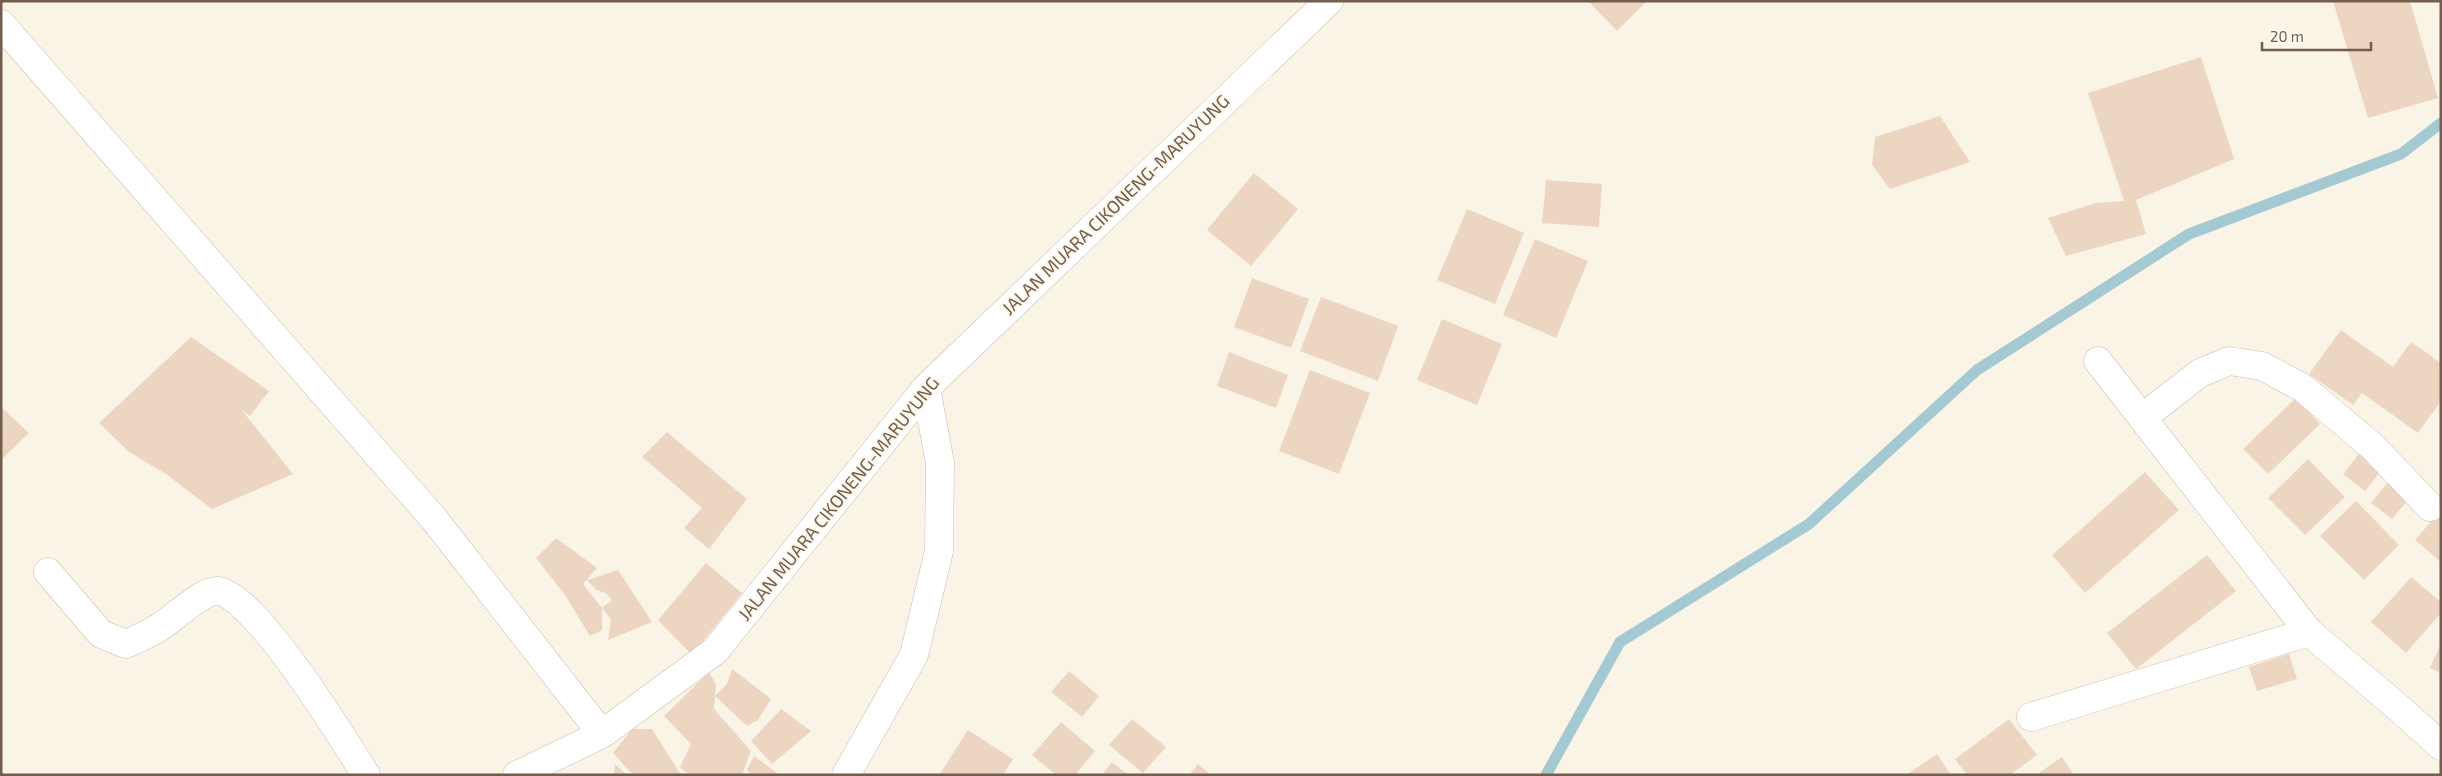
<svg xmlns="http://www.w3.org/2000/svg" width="2442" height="776" viewBox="0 0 2442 776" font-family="'Exo 2',sans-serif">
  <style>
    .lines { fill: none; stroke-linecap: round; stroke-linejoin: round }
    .stream { stroke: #a5c9d3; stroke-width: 11 }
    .building { fill: #edd6c1 }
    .minor-casing { stroke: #ccbdae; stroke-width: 29 }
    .minor { stroke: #fff; stroke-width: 28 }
    .labels { text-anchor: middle; stroke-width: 4.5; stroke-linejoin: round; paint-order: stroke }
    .street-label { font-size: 18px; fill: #725d4e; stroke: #fdf8ed }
  </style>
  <rect width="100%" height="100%" fill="#faf4e7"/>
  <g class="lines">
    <path class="stream" d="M1546 775 1620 642 1809 524 1977 370 2189 234 2401 154 2441 123"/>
  </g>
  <path class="building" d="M1588 1H1647L1617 31Z
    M2333 1H2410L2438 98 2368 118Z
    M2201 57 2234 159 2136 200 2146 234 2066 256 2048 218 2096 203 2124 201 2088 93Z
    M1940 116 1970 162 1890 189 1872 165 1875 137Z
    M1254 173 1298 209 1251 266 1207 230Z
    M1546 180 1602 184 1599 227 1542 223Z
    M1467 209 1524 233 1495 304 1437 280Z
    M1535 239 1588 261 1556 338 1503 315Z
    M1252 278 1309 299 1291 348 1234 327Z
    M1321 297 1398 326 1378 381 1300 351Z
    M1442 319 1502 344 1477 405 1417 380Z
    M2341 330 2393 367 2411 342 2441 363V401L2418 433 2362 393 2353 405 2309 374Z
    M191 337 269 391 250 416 241 409 293 474 212 509 166 474 129 452 99 423Z
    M1229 352 1288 375 1276 408 1217 386Z
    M1310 370 1370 393 1339 474 1279 451Z
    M2296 398 2320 424 2268 474 2243 449Z
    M1 407 29 433 1 460Z
    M667 432 747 499 709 549 684 528 702 508 642 457Z
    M2362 450 2384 467 2365 491 2343 474Z
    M2308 459 2345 497 2305 535 2268 498Z
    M2145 472 2179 510 2085 593 2052 555Z
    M2392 477 2413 494 2392 519 2371 503Z
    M2356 501 2399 545 2364 580 2320 536Z
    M2441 510V562L2415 540Z
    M556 538 597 568 583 584 602 608 612 600 606 593 596 590 587 580 618 570 652 622 608 640 611 619 602 608V630L590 636 565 595 536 558Z
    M2207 555 2236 591 2136 669 2107 633Z
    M706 563 742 593 692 655 658 620Z
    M2411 577 2441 602V613L2406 653 2371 622Z
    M2441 644V673L2430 668Z
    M2289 654 2297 679 2257 691 2249 667Z
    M732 669 771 699 758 720 747 726 715 696 727 684Z
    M1069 671 1099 696 1082 717 1051 692Z
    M709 672 716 685 714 709 751 751 743 772 745 775H689L680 767 691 744 664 716Z
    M781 709 811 731 772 764 751 741Z
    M1132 719 1166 747 1143 773 1109 745Z
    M2009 719 2037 755 2010 775H1967L1955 759Z
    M1061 722 1095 751 1075 775H1056L1032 755Z
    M632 729H652L681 775H633L613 753Z
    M968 730 1013 759 1003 775H939Z
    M1937 754 1951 775H1906Z
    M754 756 780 775H752L747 770Z
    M2062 757 2074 775H2036Z
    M1112 762 1128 775H1102Z
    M615 764 627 775H614Z
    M1198 764 1211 775H1189Z"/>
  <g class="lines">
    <defs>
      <path id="minor" d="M1 24 434 519 602 734
        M2098 361 2309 632
        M2142 418 2200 373 2229 361 2262 366 2303 388 2373 447 2430 507
        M48 572 101 634 126 644C137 639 149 634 160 627 172 619 204 590 217 591 255 594 344 740 366 775
        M2031 717 2309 632 2400 709 2441 746
        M517 775 602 734 715 651 926 388 1329 1
        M846 775 914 655 939 551 940 463 926 388"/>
    </defs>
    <use href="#minor" class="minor-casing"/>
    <use href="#minor" class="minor"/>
  </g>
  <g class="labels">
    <g class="street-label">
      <text transform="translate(1116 205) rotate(-44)" y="6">JALAN MUARA CIKONENG-MARUYUNG</text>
      <text transform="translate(839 499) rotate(-51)" y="6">JALAN MUARA CIKONENG-MARUYUNG</text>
    </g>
  </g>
  <rect width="2442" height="776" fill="none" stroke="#725d4e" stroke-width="5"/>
  <path d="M2262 42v8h109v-8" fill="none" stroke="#725d4e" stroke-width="2.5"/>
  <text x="2270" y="42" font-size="15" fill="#725d4e" stroke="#fdf8ed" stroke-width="4" paint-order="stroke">20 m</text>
</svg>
